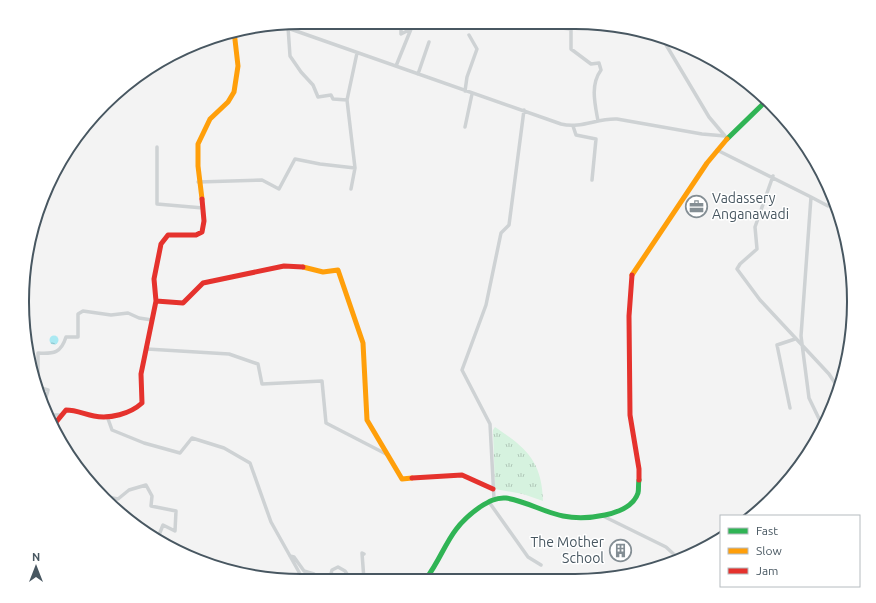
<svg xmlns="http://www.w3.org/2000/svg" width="876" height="603" viewBox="0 0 876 603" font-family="Ubuntu,sans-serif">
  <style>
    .grass { fill: url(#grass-tufts) }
    .water { fill: url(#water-waves) }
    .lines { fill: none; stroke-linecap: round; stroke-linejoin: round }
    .street { stroke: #ced2d4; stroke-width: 3.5 }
    .fast { stroke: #30b455; stroke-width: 5 }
    .slow { stroke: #ff9f0a; stroke-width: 5 }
    .jam { stroke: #e5322d; stroke-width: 5 }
    .labels { text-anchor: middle; stroke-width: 3; stroke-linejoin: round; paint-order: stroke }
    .poi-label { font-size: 14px; fill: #485761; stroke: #fff; text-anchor: start }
    .rim { fill: none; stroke: #485761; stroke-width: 2 }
  </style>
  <defs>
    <pattern id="grass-tufts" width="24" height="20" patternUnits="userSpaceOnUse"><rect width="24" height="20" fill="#d6f2df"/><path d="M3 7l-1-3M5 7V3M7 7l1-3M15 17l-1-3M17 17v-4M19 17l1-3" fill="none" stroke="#b0c7b8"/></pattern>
    <pattern id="water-waves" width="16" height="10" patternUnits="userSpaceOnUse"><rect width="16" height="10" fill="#aae9f2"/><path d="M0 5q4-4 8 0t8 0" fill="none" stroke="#8cc0c7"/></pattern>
  </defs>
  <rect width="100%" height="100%" fill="#f3f3f3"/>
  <path class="grass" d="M495 427C526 448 542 461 543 501L523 494 495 489 493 430Z"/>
  <path class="water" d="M49.5 340a4.5 4.5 0 1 1 9 0a4.5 4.5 0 1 1-9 0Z"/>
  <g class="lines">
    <path class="street" d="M279 25 561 124C581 129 597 118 617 119L702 134 725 136
      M543 26 571 29V49L591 64 599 63 601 70C590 85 595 104 598 121
      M288 27 290 56 301 72 313 85 318 97 331 95 333 99 347 100 355 168 351 189
      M662 38 709 117 725 136
      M396 66 411 29 401 34V24
      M418 74 429 42
      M465 91 467 77 477 49 469 35
      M347 100 357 53
      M573 126 576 135 596 139 592 180
      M465 127 472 94
      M157 147V204L203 208
      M717 150 811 197 801 336 809 398 823 427
      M773 176 755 227 757 249 740 264 737 269 760 300 829 374 839 389
      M198 182 262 180 279 189 295 159 320 164 355 168
      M811 197 828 206 833 204 837 210
      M147 349 229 354 258 364 262 384 322 381 326 423 388 455
      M44 405 48 390 38 387V353C54 354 61 353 66 337H78V314L83 311 111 315 128 313 139 318 152 320
      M790 408 777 345 795 339
      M47 415H62
      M107 416 112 430 144 443 180 453 192 438 224 448 250 463 271 522 304 581
      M102 496 118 499 129 490 146 485 152 496 151 506 176 511 175 531 163 525 157 540
      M494 499 490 424 462 370 486 305 501 233 509 225 524 110
      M489 502 528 557 541 565
      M603 516 666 547 679 559
      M290 556 294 557 304 571 314 574 316 581
      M331 574 332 570 338 567 345 571 351 580
      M364 580 362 553 364 554"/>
    <path class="fast" d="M727 139 767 100
      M426 579C447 550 447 530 480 507 488 502 496 497 506 498 526 501 543 512 563 516 583 520 630 517 638 493 639 489 638 484 639 480"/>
    <path class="slow" d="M202 199 198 166V144L210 119 228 102 234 92 238 66 234 31
      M303 267 323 272 338 270 363 343 367 420 402 479 412 478
      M632 275 707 163 727 139"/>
    <path class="jam" d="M632 275 629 316 630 415 639 469V480
      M156 301 183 303 203 283 284 266 303 267
      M52 427 66 410C76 410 84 414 94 416 110 419 130 414 142 403L141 374 156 301 154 279 161 244 168 235H196L202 232 204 221 202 199
      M412 478 462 475 493 489"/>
  </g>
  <defs>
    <symbol id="office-ring" viewBox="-11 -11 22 22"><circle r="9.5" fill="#fff" stroke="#848e94" stroke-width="1.5"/><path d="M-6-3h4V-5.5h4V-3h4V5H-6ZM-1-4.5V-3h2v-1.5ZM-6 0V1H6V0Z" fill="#848e94"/></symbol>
    <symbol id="building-ring" viewBox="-11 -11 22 22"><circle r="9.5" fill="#fff" stroke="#848e94" stroke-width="1.5"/><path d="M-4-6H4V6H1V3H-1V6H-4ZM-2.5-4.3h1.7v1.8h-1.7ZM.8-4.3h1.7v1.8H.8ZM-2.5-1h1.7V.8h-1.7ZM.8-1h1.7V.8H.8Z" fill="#848e94"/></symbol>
  </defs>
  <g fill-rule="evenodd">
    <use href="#office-ring" x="684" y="194" width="25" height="25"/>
    <use href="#building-ring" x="608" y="538" width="25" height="25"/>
  </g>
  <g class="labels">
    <g class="poi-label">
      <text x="712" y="203">Vadassery<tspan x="712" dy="16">Anganawadi</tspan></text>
      <text x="604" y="547" text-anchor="end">The Mother<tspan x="604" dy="16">School</tspan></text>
    </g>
  </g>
  <path d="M0 0H876V603H0ZM301 29H575A272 272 0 0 1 847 301V302A272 272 0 0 1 575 574H301A272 272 0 0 1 29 302V301A272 272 0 0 1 301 29Z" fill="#fff" fill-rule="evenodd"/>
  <path class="rim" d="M301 29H575A272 272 0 0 1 847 301V302A272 272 0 0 1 575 574H301A272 272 0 0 1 29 302V301A272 272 0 0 1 301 29Z"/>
  <rect x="720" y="515" width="140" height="72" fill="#ffffff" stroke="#b6bcc0"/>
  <rect x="728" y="528" width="20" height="6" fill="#30b455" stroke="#b6bcc0"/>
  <text x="756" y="535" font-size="12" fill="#485761">Fast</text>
  <rect x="728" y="548" width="20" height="6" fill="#ff9f0a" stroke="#b6bcc0"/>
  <text x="756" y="555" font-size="12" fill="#485761">Slow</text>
  <rect x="728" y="568" width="20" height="6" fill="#e5322d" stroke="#b6bcc0"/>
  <text x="756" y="575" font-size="12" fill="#485761">Jam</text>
  <g transform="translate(36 567)" stroke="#ffffff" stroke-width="3" paint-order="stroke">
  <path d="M0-3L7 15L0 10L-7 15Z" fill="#485761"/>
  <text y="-6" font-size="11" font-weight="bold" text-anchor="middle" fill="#485761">N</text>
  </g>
</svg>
